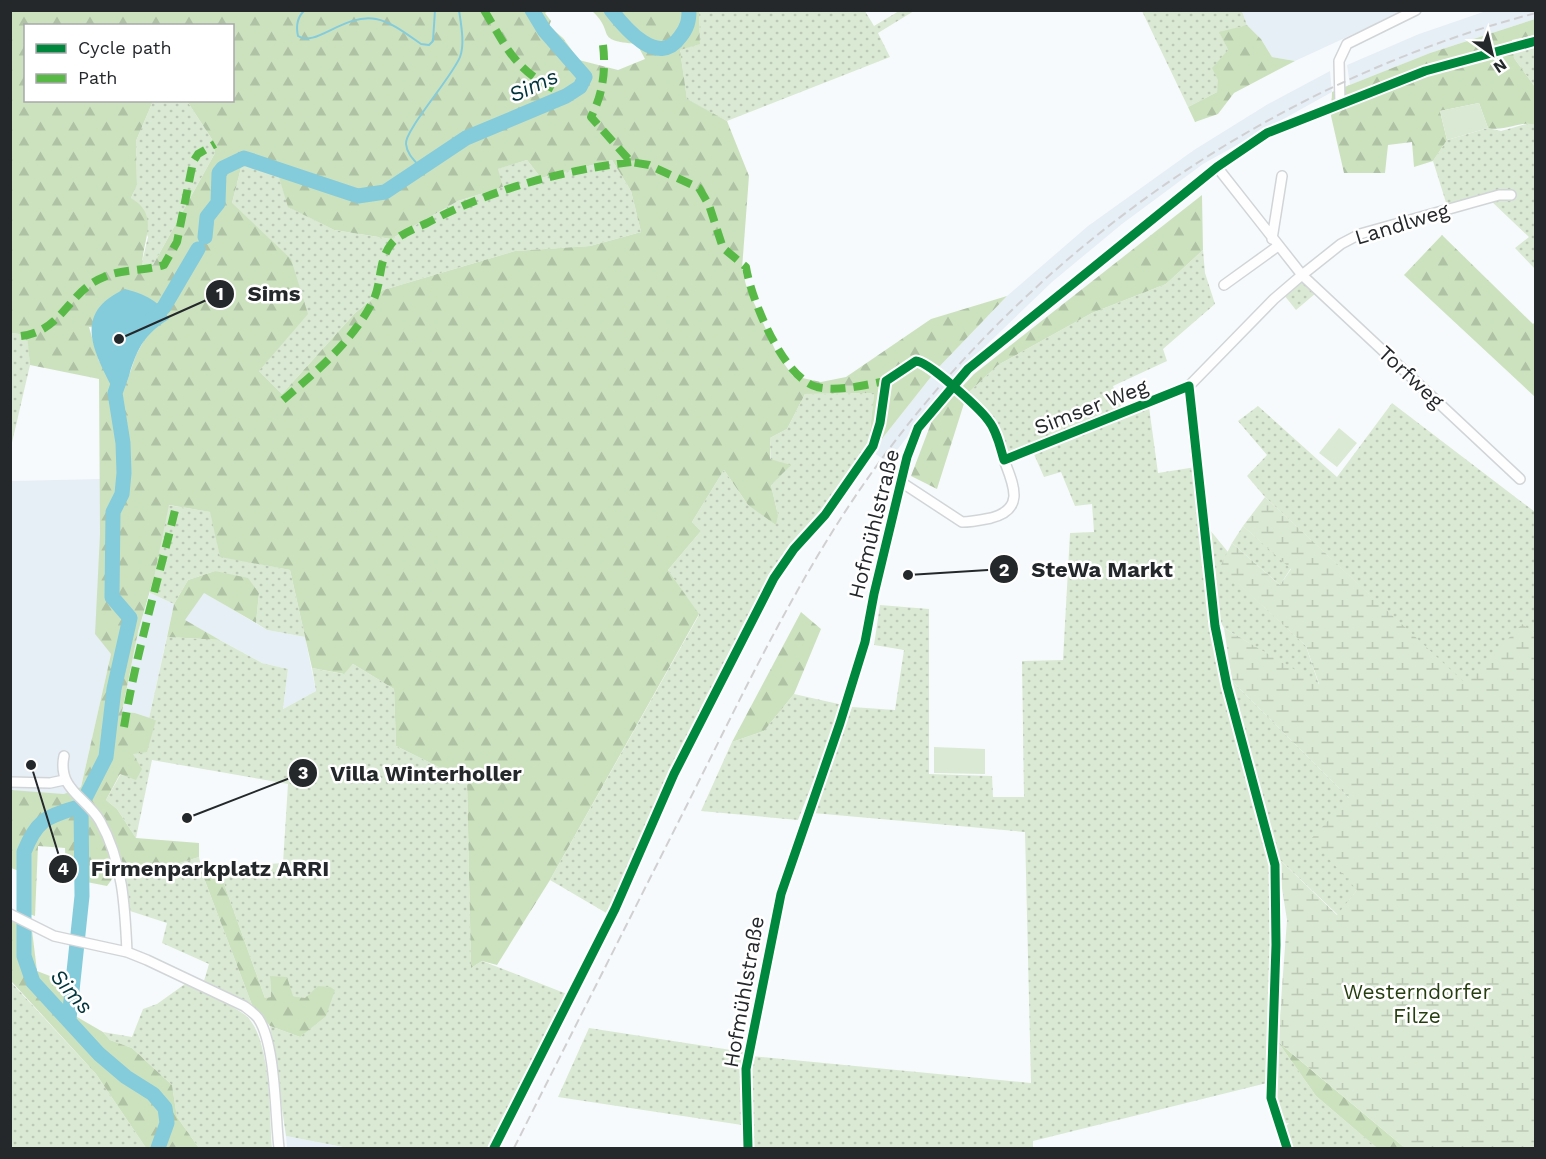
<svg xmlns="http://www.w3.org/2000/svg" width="1546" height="1159" viewBox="0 0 1546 1159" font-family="'Work Sans',sans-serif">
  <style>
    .built { fill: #e6eff6 }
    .green { fill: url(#green-dots) }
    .forest { fill: url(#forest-firs); fill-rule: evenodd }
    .wetland { fill: url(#wetland-marsh) }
    .pitch { fill: #dae9d3 }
    .water { fill: #84ccdb }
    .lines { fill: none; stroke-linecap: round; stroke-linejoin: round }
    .stream { stroke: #84ccdb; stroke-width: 2 }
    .river { stroke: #84ccdb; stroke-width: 15 }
    .minor-casing { stroke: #d2d5d7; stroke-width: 12 }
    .minor { stroke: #fefeff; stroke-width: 9 }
    .rail { stroke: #d0d0d2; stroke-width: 2; stroke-dasharray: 9 4.5; stroke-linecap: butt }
    .quiet { stroke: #58b947; stroke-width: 8; stroke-dasharray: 15 8; stroke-linecap: butt }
    .cycleway-casing { stroke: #fff; stroke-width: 13 }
    .cycleway { stroke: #00873e; stroke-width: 9 }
    .labels { text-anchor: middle; stroke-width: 5; stroke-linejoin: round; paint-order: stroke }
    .street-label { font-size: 21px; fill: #25282b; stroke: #fff }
    .park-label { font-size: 21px; fill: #263e0f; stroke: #fff }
    .water-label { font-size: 22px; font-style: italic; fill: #01343c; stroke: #fff }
    .leader { fill: none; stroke: #25282b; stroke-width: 2 }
    .callout-dot { fill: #25282b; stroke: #fff; stroke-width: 2 }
    .mark-label { font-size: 18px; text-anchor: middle; font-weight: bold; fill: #fff }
    .callout-label { font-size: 22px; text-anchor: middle; font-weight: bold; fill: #25282b; stroke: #fff; stroke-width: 5; stroke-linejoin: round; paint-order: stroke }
  </style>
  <defs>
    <pattern id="green-dots" width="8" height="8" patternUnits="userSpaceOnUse" patternTransform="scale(1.5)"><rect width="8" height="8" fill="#dae9d3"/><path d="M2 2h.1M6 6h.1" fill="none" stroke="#bbc8b5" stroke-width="1.8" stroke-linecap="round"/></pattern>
    <pattern id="forest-firs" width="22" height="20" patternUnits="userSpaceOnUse" patternTransform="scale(1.5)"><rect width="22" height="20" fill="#cce2bf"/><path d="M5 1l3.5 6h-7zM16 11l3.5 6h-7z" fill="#afc2a4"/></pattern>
    <pattern id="wetland-marsh" width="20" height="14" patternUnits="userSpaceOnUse" patternTransform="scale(1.5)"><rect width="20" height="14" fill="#dae9d3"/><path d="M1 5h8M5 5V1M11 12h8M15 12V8" fill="none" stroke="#bbc8b5"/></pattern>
  </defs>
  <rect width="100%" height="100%" fill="#f7fafc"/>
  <path class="built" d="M1242 11H1398L1397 14 1295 61 1272 57 1261 39 1247 25Z
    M1486 11H1535V19L1430 53 1350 85 1347 65 1419 34Z
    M1330 71 1332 92 1203 164 1122 224 1052 282 953 377 888 462 874 453 881 440 938 368 1007 296 1088 226 1194 150 1268 104Z
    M101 479 100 534 111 654 81 787 65 794 16 793 11 790 10 481Z
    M203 592 267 630 305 637 316 691 283 709 288 669 262 663 184 620Z
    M150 593 174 604 149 718 135 713H122L138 632Z
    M286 1136 348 1148H287Z"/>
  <path class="green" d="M699 11H865L874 26 899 11H914L878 33 890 57 727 121 687 100 680 50 700 43Z
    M1142 11H1242L1247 25 1220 33 1228 50 1217 92 1188 107Z
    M1535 44V87L1514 58 1513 49Z
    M153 101H187L215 144V153L153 265 141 266 148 237 131 198 137 185 136 141Z
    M1530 123 1535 125V269L1515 248 1529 237 1490 200 1449 212 1433 161 1447 140 1488 128 1501 131Z
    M243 160 276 168 289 207 334 230 391 239 458 201 503 187 497 169 527 160 541 178 612 160 631 191 641 232 590 246 515 251 383 290 355 313 282 394 259 371 232 203Z
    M1203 250 1205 273 1215 304 1163 349 1167 361 1113 386 1123 411 1007 455 993 417 967 394 998 365 1092 313 1166 284Z
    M1302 281 1316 293 1296 310 1284 295Z
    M11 333 28 335 30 365 11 447Z
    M874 393 868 450 818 518 796 542 775 574 692 733 608 914 550 880 699 615 668 570 701 531 692 522 724 470 748 505 778 515 771 485 770 438 787 429 805 394Z
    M1392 403 1535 512V633L1522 625 1466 685 1265 497 1247 476 1267 455 1238 421 1258 406 1337 477Z
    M1149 407 1158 473 1196 467 1206 584 1216 644 1226 693 1271 859 1272 935 1267 1083 1033 1141V1148H752L748 1117 751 1056 1031 1083 1025 832 813 813 852 707 895 710 904 650 874 645 880 605 929 609V774L992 776 993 797H1024L1022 661 1063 660 1070 533 1094 532 1092 504 1075 506 1061 472 1044 477 1033 452Z
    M168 505 211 512 220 556 290 570 305 637 267 630 256 623 259 593 215 571 188 580 174 604 150 593Z
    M1243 526 1291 568 1280 585 1232 543Z
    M1210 530 1228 552 1221 567 1306 646 1319 685 1224 628C1208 601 1210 560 1210 530Z
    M167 637 220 640 262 663 288 669 283 709 316 691 312 668 343 674 353 664 394 689 396 746 467 781 471 968 482 961 567 994 489 1148H348L286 1136 270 1026 300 1037 305 998 292 996 288 987 270 977 271 997 265 998 222 878 253 865 283 863 288 784 152 760 136 838 117 809 106 800 132 754 156 720 149 718Z
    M1232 681 1349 798 1357 890 1338 915 1277 857Z
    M794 694 843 705 798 820 701 811 732 742 764 731Z
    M199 857 202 873 252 1005 204 981 209 964 162 943 167 923 130 911 124 862 148 873Z
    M10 981 96 1074 146 1148H11Z
    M185 984C204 993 227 1002 244 1014 272 1035 269 1115 272 1148H199L177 1117 172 1085 132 1048 110 1040 103 1032 132 1037 143 1009 157 1004Z
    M589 1028 744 1052 741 1093 742 1125 558 1097Z
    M1278 1042 1316 1096 1377 1148H1288L1286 1126 1289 1123 1281 1124 1275 1090Z"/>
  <path class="forest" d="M11 11H548L545 13 551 21 549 26 563 38 579 60 618 70 645 59 637 44C592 40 617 34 592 11H699L700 44 680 50 687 99 727 121 749 176 742 269 746 285 777 354 793 376 821 382 846 377 931 319 1007 296 938 368 881 440 868 450 874 393 805 394 787 429 770 438V459L791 465 771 485 778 515 776 525 748 505 724 470 692 522 701 531 668 570 699 614 550 880 497 965 482 961 471 968 467 781 396 746 394 689 353 664 344 674 312 668 290 570 220 557 210 512 169 505 154 577 138 632 122 712 135 713 156 720 147 752 133 754 142 769 136 780 120 774 106 800 117 809 136 838 199 843V857L148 873 124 863 107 886 66 878 65 848 38 846 35 916 17 910 19 871 11 868V790L64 794 81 787 111 654 95 634 100 534 99 379 30 365 27 335 11 333ZM26 26H232V100L187 101 215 144V153L153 265H142C143 239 160 215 131 198L137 185 136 141 153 101 26 100ZM243 160 276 168 288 207 334 230 391 239 458 201 503 187 498 169 527 160 541 178 612 160 631 191 641 232 590 246 515 251 383 290 355 313 282 394 259 371 308 314 291 259 232 203ZM89 327 149 331 136 355 125 387 99 361Z
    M1535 19V35L1512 40 1514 58 1535 87V125C1522 120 1505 132 1488 128L1479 103 1440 111 1447 140 1433 161 1414 167 1412 142 1388 145 1385 173H1344L1331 116 1332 92 1430 53Z
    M1247 25 1261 39 1272 57 1295 61 1234 93 1218 114 1195 122 1188 107 1217 92 1218 80 1212 68 1228 50 1219 32Z
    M1202 195 1203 250 1166 284 1092 313 998 365 967 394 937 489 911 476 933 418 974 374Z
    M1442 235 1533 324 1535 322V397L1404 275Z
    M215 571 248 578 259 593 256 623 204 593 185 620 220 640 167 637 174 604 188 580Z
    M801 612 821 629 794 694 764 731 732 742Z
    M202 873 222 878 265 998 271 997 270 976 287 977 293 996 305 998 318 986 330 987 335 990 326 1016 300 1037 270 1026 252 1005Z
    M10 919 32 930 37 971 76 986 72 1014 103 1032 110 1040 132 1048 172 1085 177 1117 199 1148H146L96 1074 11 981Z
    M1278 1042 1405 1148H1377L1316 1096Z"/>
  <path class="wetland" d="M1265 497 1466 684 1522 624 1535 633V1148H1405L1278 1042 1287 920 1277 857 1337 915 1357 890 1311 839 1349 798 1232 681 1224 628 1319 684 1306 646 1220 567 1232 543 1280 585 1291 569 1243 526Z"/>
  <path class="pitch" d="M1479 103 1488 128 1447 140 1440 111Z
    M1339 428 1357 443 1337 467 1319 453Z
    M934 747 985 749V774L934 773Z"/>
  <path class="water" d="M125 289C144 294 161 301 169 319 138 338 136 355 125 387L115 393C94 352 71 313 125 289Z"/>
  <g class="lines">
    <path class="stream" d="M305 10C297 17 296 27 298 36 315 48 344 13 376 19 392 22 408 35 421 44L429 45 433 41 435 10
      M420 167C414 160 407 154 406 144 404 131 452 77 460 57 465 44 461 24 459 10"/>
    <path class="river" d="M611 10C625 28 658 68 680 37 687 28 689 22 689 10
      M205 237 207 217 218 203 219 173 223 168 244 158 358 196 385 192 466 138 566 96 580 87 585 77 544 30 532 10
      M150 321 164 307 198 249
      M122 373 115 393 123 443 124 473 122 494 113 512 112 597 130 618 114 689 106 757 81 806C48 817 38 817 24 852V956L33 982 99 1054 126 1077 153 1094 165 1108 167 1123 158 1148
      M69 1019 82 896 81 806"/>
    <defs>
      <path id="minor" d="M1340 104 1339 61 1347 44 1416 10
        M1511 195H1499L1360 234 1341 244 1302 275 1520 479
        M1272 239 1282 176
        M1224 285 1278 246
        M1189 386 1205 540
        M901 482 962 522C972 522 981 520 991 518 1026 509 1013 484 1004 460L1189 386 1274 299 1302 275 1217 167
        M64 756C57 789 86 797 100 821 123 862 125 907 127 952
        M10 782 50 783 64 780
        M10 914 54 936 127 952 147 960 244 1006C248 1009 254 1013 258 1018 276 1044 275 1116 279 1148
        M748 1148 746 1069 781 894 840 723 865 642 874 594 907 457 918 428 968 369 1217 167 1267 133 1425 71 1536 41"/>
    </defs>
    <use href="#minor" class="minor-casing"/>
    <use href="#minor" class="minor"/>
    <path class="rail" d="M514 1148C575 1027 636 906 697 785 748 683 798 579 863 485 1021 257 1266 83 1536 13"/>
    <path class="quiet" d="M484 10C508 50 515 70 558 91
      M603 45C606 70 603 94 591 117L631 162 649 165 699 188 709 205 723 248 746 267C751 299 783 378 817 387 838 392 865 385 886 381
      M21 336C63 331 68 291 104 277 122 269 145 271 164 265L177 242 193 162 198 154 215 144
      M283 400C317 371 354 340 374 299 382 281 378 260 392 243 400 234 416 228 427 223 492 189 560 171 631 162
      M124 727C136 653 158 582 175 510"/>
    <defs>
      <path id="cycleway" d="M494 1148 615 909 674 774 774 578 794 549 825 515 873 446 880 423 886 381 916 361C928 361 980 409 988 420 997 431 1000 447 1004 460L1189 386 1215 626 1227 686 1275 865 1276 945 1271 1098 1287 1148
        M748 1148 746 1069 781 894 840 723 865 642 874 594 907 457 918 428 968 369 1217 167 1267 133 1425 71 1536 41"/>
    </defs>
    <use href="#cycleway" class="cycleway-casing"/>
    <use href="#cycleway" class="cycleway"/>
  </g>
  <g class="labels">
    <g class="street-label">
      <text transform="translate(1402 224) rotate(-17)" y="7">Landlweg</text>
      <text transform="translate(1411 377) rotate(43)" y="7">Torfweg</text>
      <text transform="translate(1091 407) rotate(-21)" y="7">Simser Weg</text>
      <text transform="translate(874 524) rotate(-76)" y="7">Hofmühlstraße</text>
      <text transform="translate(744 992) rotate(-80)" y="7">Hofmühlstraße</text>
    </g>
    <g class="park-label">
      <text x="1417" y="999">Westerndorfer<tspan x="1417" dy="24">Filze</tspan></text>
    </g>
    <g class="water-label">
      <text transform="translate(533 85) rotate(-25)" y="8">Sims</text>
      <text transform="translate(72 991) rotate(49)" y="8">Sims</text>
    </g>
  </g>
  <path class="leader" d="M119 339L220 294M908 575L1004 569M187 818L303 773M31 765L63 869"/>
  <g class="callout-dot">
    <circle cx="119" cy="339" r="6"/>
    <circle cx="908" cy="575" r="6"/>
    <circle cx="187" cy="818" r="6"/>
    <circle cx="31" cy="765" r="6"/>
    <circle cx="220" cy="294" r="15"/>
    <circle cx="1004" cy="569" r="15"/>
    <circle cx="303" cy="773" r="15"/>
    <circle cx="63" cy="869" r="15"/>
  </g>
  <g class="mark-label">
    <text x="220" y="300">1</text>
    <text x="1004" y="576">2</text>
    <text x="303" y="779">3</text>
    <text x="63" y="875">4</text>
  </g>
  <g class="callout-label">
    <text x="274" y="301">Sims</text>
    <text x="1102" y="577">SteWa Markt</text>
    <text x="426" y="781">Villa Winterholler</text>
    <text x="210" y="876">Firmenparkplatz ARRI</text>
  </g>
  <rect width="1546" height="1159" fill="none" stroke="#25282b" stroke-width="24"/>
  <rect x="24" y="24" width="210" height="78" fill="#ffffff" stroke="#a8a9aa" stroke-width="1.5"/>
  <rect x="36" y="44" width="30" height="9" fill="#00873e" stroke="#a8a9aa" stroke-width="1.5"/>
  <text x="78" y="54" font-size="18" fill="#25282b">Cycle path</text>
  <rect x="36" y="74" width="30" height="9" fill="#58b947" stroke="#a8a9aa" stroke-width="1.5"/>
  <text x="78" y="84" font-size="18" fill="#25282b">Path</text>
  <g transform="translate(1492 54) rotate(146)" stroke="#ffffff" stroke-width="4.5" paint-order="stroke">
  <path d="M0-4.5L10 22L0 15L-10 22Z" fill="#25282b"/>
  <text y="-9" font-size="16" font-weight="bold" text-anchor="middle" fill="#25282b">N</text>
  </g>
</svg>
